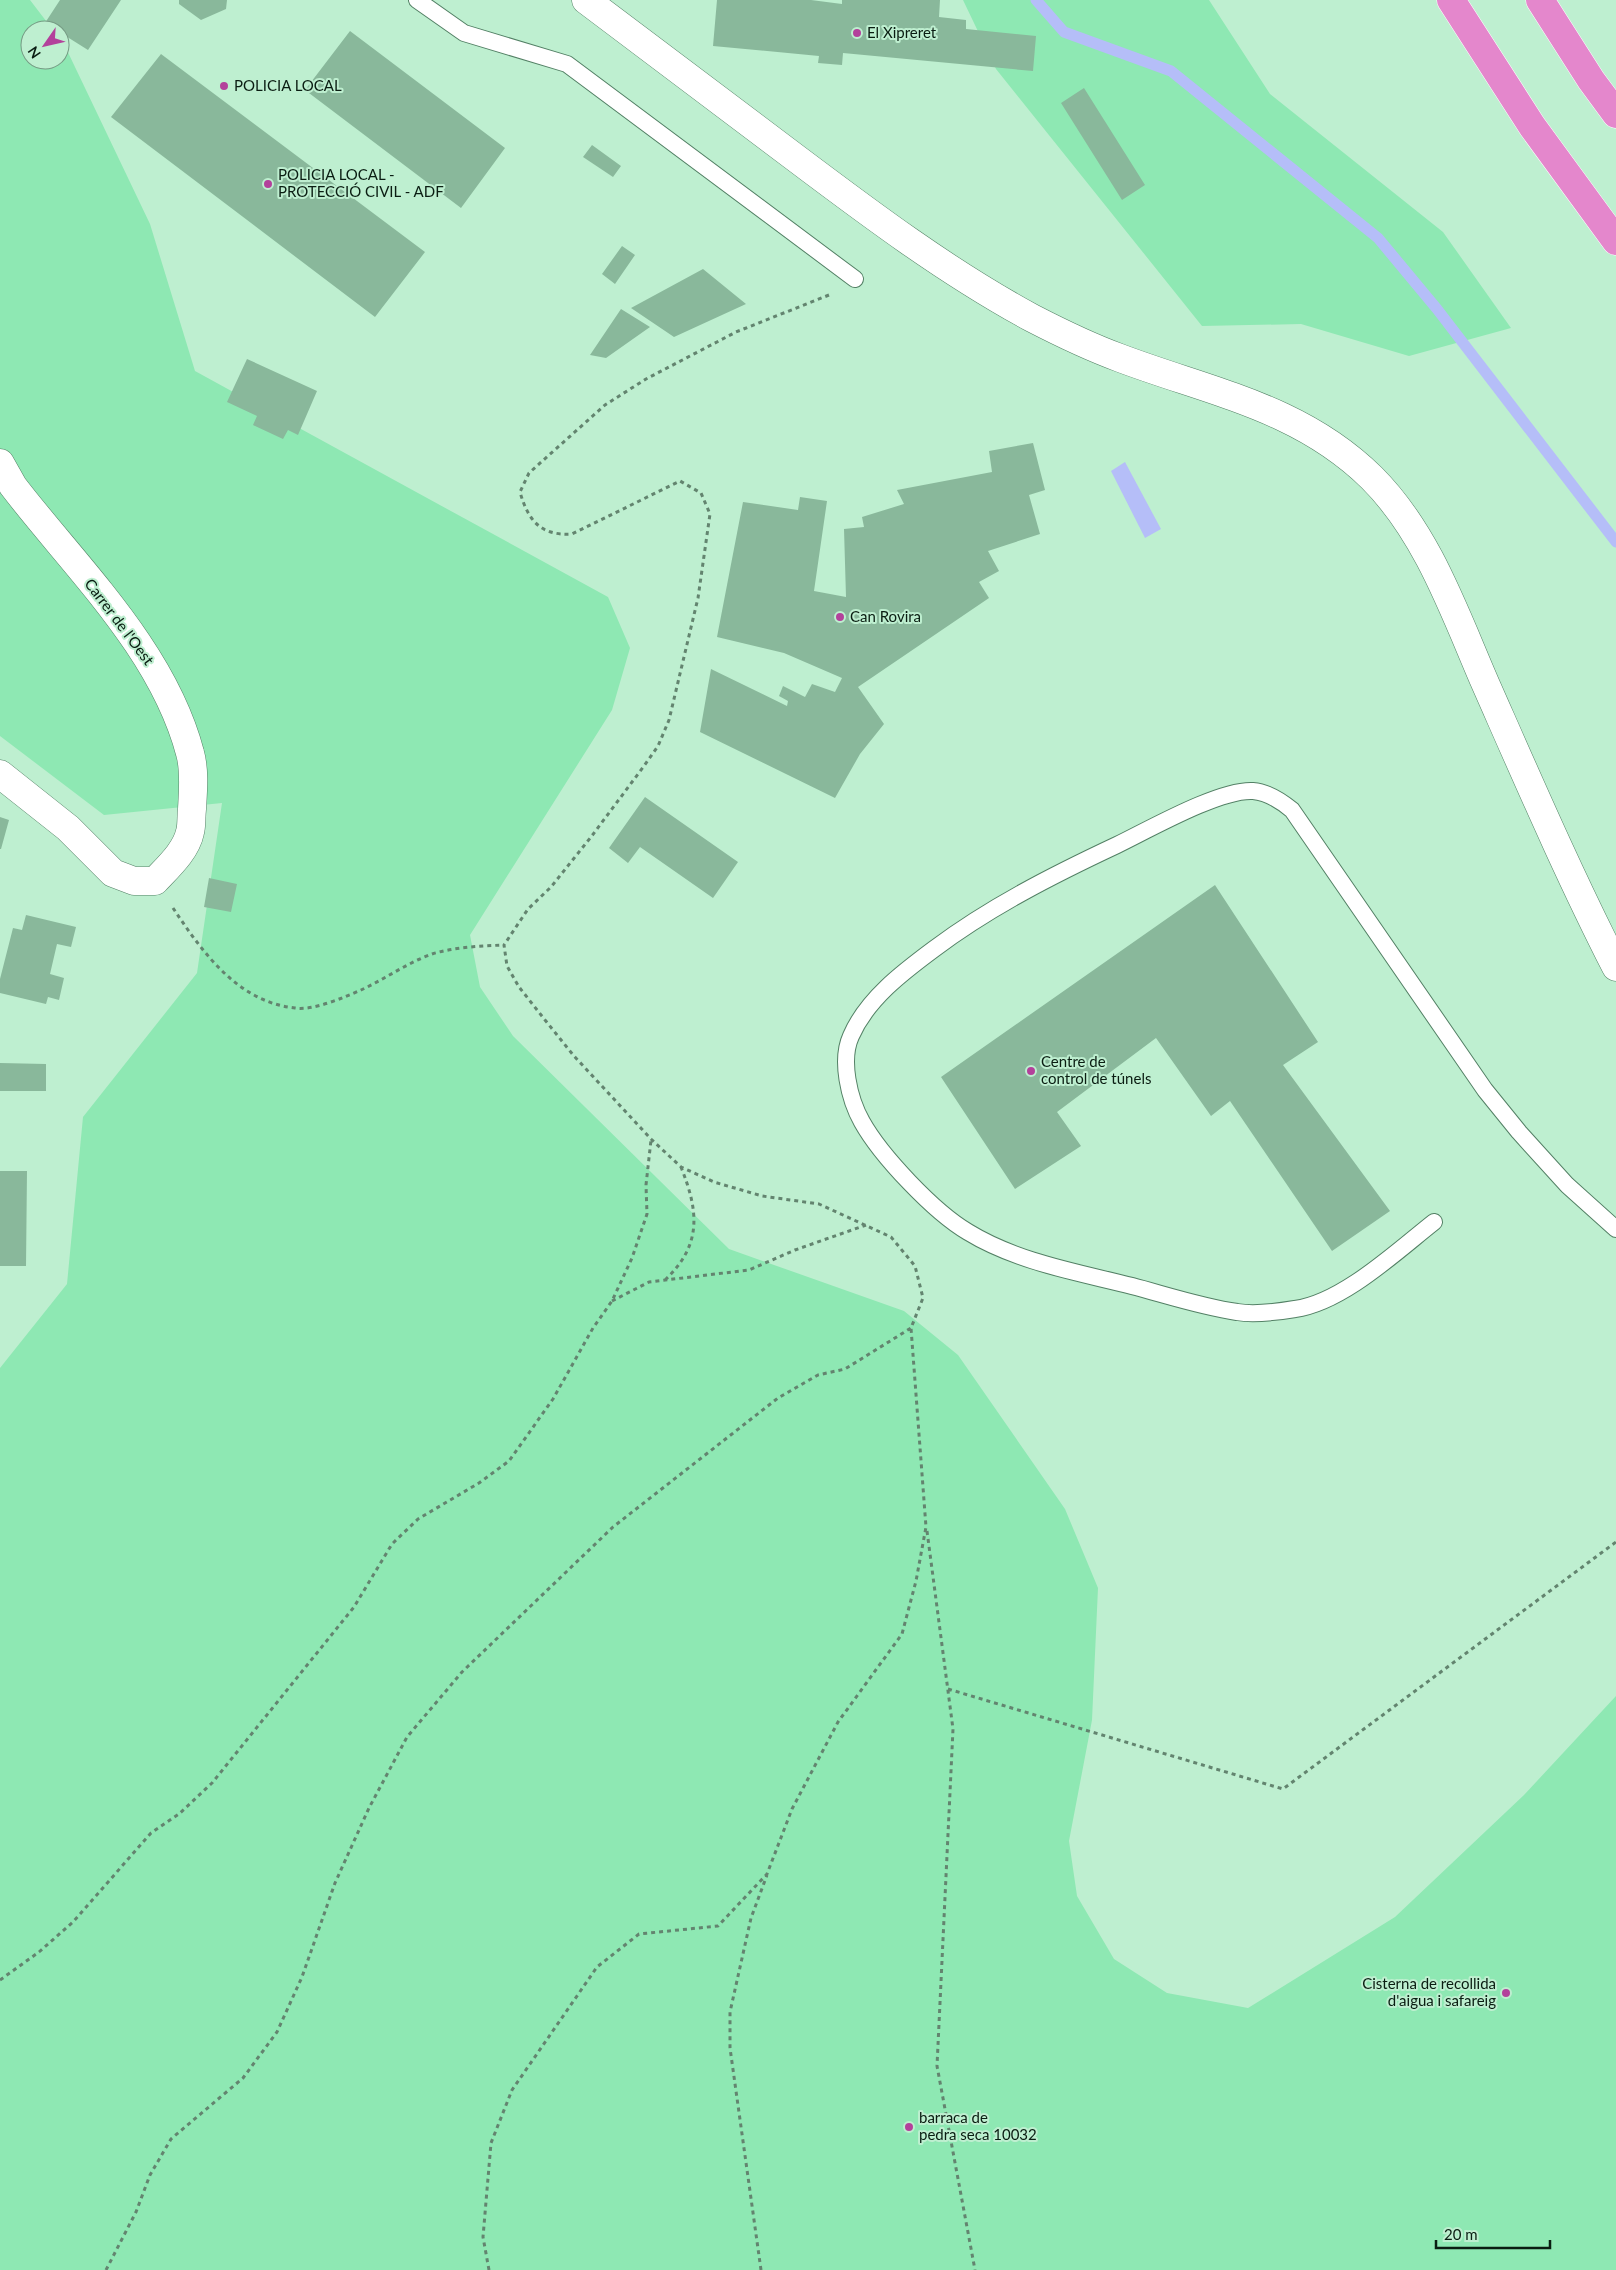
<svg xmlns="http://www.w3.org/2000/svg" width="1616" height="2270" viewBox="0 0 1616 2270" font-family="Lato,sans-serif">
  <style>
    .green { fill: #8ee8b3 }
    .water { fill: #b5bef8 }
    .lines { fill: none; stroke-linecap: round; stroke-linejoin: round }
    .stream { stroke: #b5bef8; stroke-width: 11 }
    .building { fill: #89b89b }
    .service-casing { stroke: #538065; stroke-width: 18 }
    .minor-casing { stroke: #538065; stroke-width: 29 }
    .tertiary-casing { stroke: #538065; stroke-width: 29 }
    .motorway-casing { stroke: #fff; stroke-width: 29 }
    .path { stroke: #63846f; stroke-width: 3; stroke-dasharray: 4 4; stroke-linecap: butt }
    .service { stroke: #fff; stroke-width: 16 }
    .minor { stroke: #fff; stroke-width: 28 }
    .tertiary { stroke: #fff; stroke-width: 28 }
    .motorway { stroke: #e487cc; stroke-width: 28 }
    .poi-dot { fill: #b3419b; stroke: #beefd0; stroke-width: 2 }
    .labels { text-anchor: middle; stroke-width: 4; stroke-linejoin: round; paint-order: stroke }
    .poi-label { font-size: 15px; fill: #0a1d12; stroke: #beefd0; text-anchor: start }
    .street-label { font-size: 15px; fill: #0a1d12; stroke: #beefd0 }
  </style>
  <rect width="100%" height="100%" fill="#beefd0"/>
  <path class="green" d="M0 0H30L53 30H30V60H60V39L64 44 150 224 195 371 608 597 630 648 612 710 470 935 480 987 513 1036 729 1249 904 1311 958 1355 1065 1509 1098 1588 1092 1720 1069 1841 1077 1896 1114 1959 1167 1993 1248 2008 1395 1917 1524 1795 1616 1696V2270H0V1368L67 1284 83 1117 197 973 222 803 104 815 0 736Z
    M963 0H1209L1270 94 1443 232 1511 328 1409 356 1301 324 1202 326 996 69Z"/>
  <path class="water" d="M1125 462 1161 529 1145 538 1111 471Z"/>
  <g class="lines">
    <path class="stream" d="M1036 0 1064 32 1171 71 1378 238 1437 309 1616 542"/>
  </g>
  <path class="building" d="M60 0H121L88 50 45 23Z
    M179 0H227L226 9 201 20 179 4Z
    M717 0H811L842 4V0H940L939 17 966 20V29L1036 36 1033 71 843 53 842 65 818 63 819 56 713 46Z
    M350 31 505 148 461 208 305 90Z
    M161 54 425 252 375 317 111 117Z
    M1084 88 1145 185 1122 200 1061 103Z
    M592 145 621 166 613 177 583 157Z
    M622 246 635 255 615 284 602 274Z
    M703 269 746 304 674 337 631 308Z
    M621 309 650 327 606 358 590 355Z
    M247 359 317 391 298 435 288 430 283 439 253 425 257 416 227 402Z
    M1033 443 1045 490 1029 495 1040 534 988 551 999 571 979 582 989 598 858 687 884 724 860 754 835 798 700 732 711 669 787 706 788 701 779 696 783 686 805 697 812 684 835 692 842 678 784 653 717 637 743 502 798 510 800 497 827 501 814 591 846 597 844 529 864 527 862 517 904 504 897 490 992 472 989 451Z
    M645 797 738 862 713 898 640 847 628 863 609 848Z
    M0 817 9 820 1 849H0Z
    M209 878 237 884 231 912 204 907Z
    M1215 885 1318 1042 1283 1065 1390 1211 1332 1251 1230 1101 1211 1116 1156 1038 1057 1112 1081 1146 1015 1189 941 1077Z
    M26 915 76 927 71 947 57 944 50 974 64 978 59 1000 48 997 46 1004 0 993V979L13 928 22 930Z
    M0 1063 46 1064V1091H0Z
    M0 1171H27L26 1266H0Z"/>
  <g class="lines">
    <defs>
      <path id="service" d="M417 0 464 33 567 64 855 279
        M1434 1222C1397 1251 1342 1303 1295 1309 1277 1312 1254 1315 1237 1312 1202 1307 1166 1295 1132 1286 1077 1272 1017 1262 968 1232 934 1212 881 1156 862 1122 849 1099 840 1060 851 1036 867 999 903 972 934 949 990 907 1053 875 1117 845 1150 829 1220 789 1253 791 1268 792 1281 801 1292 810L1485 1090 1519 1132 1567 1185 1616 1229"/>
      <path id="minor" d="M0 463 13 486C76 568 163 650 190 753 195 770 193 792 192 809 191 817 192 825 190 832 186 851 168 867 155 881H134L113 873 68 828 0 774"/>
      <path id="tertiary" d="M586 0C655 52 724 104 793 156 870 214 947 272 1032 318 1061 333 1090 347 1120 358 1210 392 1300 407 1372 478 1428 534 1455 614 1486 685 1528 780 1569 875 1616 967"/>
      <path id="motorway" d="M1451 0 1532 126 1616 241
        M1540 0 1591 80 1616 114"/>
    </defs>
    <use href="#service" class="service-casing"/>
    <use href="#minor" class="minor-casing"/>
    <use href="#tertiary" class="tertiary-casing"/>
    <use href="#motorway" class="motorway-casing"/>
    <path class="path" d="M173 908C203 953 238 1002 295 1008 313 1011 345 997 361 990 385 979 407 963 432 954 455 947 480 946 504 945
      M665 1280C702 1245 699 1212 681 1167
      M612 1301 649 1282 749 1270 795 1250 866 1225
      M927 1531 953 1729 937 2066 975 2270
      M948 1689 1283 1789 1616 1542
      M0 1980 39 1952 73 1922 151 1833 179 1814 212 1783 354 1607 392 1544 418 1519 479 1483 509 1461 553 1399 593 1328 612 1301 632 1258 647 1214 646 1185 651 1140
      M106 2270 136 2212 150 2175 171 2139 243 2078 277 2032 302 1977 335 1883 369 1808 407 1737 462 1672 613 1527 778 1398 818 1375 845 1369 911 1328
      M489 2270 483 2237 491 2143 512 2090 597 1967 639 1934 718 1926 767 1874 792 1809 838 1722 902 1634 916 1581 926 1527 911 1328 923 1298 915 1266 891 1237 819 1204 762 1196 714 1182 681 1167 651 1139 574 1056 545 1020 519 987 507 966 504 945 528 909 551 887 591 837 644 766 658 746 669 720 698 598 710 514 701 493 680 481 572 534C540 536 528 520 520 492L529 473 605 405 646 379 736 332 829 295
      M761 2270 730 2048V2012L751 1918 767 1875"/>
    <use href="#service" class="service"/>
    <use href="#minor" class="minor"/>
    <use href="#tertiary" class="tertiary"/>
    <use href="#motorway" class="motorway"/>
  </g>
  <g class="poi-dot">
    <circle cx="857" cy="33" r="5"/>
    <circle cx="224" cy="86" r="5"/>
    <circle cx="268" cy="184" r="5"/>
    <circle cx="840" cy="617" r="5"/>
    <circle cx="1031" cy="1071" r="5"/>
    <circle cx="1506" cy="1993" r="5"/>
    <circle cx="909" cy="2127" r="5"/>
  </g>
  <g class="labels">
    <g class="poi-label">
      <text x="867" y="38">El Xipreret</text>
      <text x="234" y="91">POLICIA LOCAL</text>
      <text x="278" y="180">POLICIA LOCAL -<tspan x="278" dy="17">PROTECCIÓ CIVIL - ADF</tspan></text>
      <text x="850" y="622">Can Rovira</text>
      <text x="1041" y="1067">Centre de<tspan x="1041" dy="17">control de túnels</tspan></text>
      <text x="1496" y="1989" text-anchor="end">Cisterna de recollida<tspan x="1496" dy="17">d'aigua i safareig</tspan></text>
      <text x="919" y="2123">barraca de<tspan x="919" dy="17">pedra seca 10032</tspan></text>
    </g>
    <g class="street-label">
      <text transform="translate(119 622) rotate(53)" y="5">Carrer de l'Oest</text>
    </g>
  </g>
  <g transform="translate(45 45) rotate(236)"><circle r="24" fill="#beefd0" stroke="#769b84"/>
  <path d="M0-4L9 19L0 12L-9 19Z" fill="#b3419b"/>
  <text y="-8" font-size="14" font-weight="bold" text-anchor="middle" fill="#0a1d12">N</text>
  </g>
  <path d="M1436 2240v8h114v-8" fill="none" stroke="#0a1d12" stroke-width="2.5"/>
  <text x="1444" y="2240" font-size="15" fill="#0a1d12" stroke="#beefd0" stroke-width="4" paint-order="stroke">20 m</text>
</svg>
